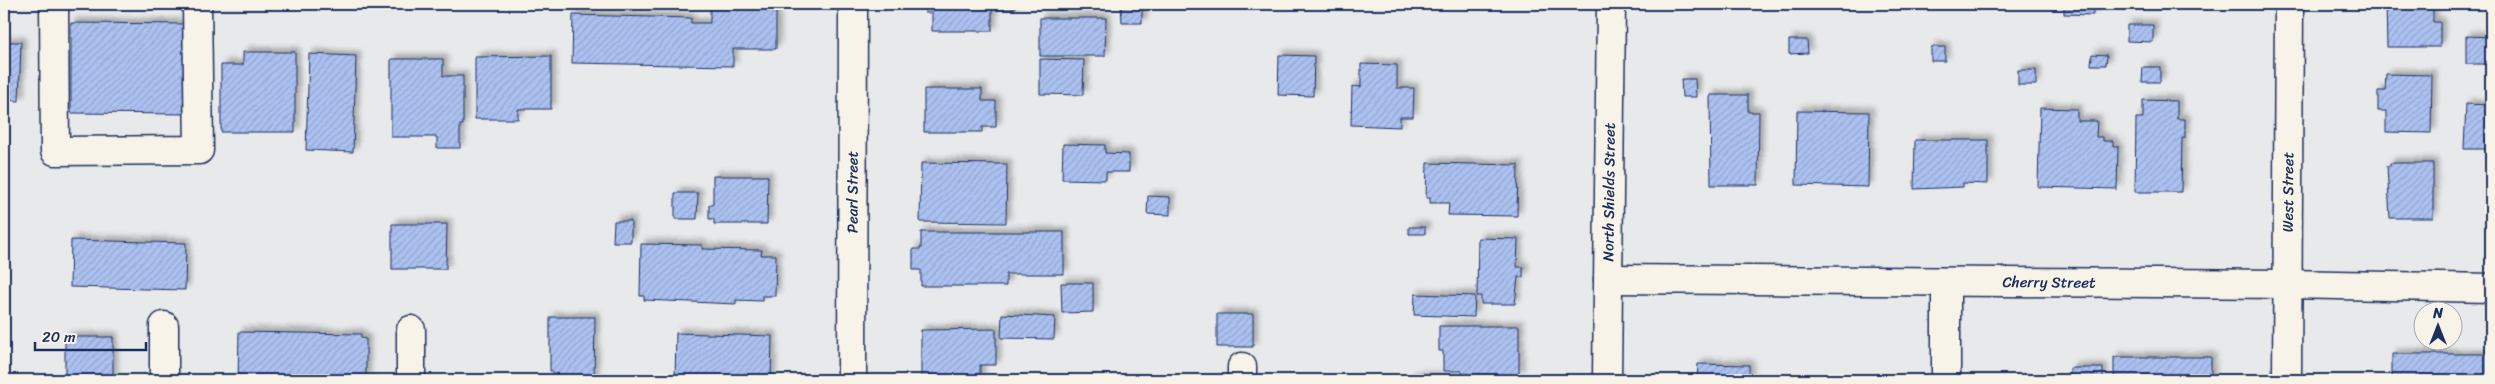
<svg xmlns="http://www.w3.org/2000/svg" width="2495" height="384" viewBox="0 0 2495 384" font-family="Sriracha,sans-serif">
  <style>
    .building { fill: url(#building-hatch); stroke: #1b2f5e; filter: url(#shadow) }
    .lines { fill: none; stroke-linecap: round; stroke-linejoin: round }
    .minor-casing { stroke: #1b2f5e; stroke-width: 31 }
    .major-casing { stroke: #1b2f5e; stroke-width: 31 }
    .minor { stroke: #f7f3e8; stroke-width: 28 }
    .major { stroke: #f7f3e8; stroke-width: 28 }
    .labels { text-anchor: middle; stroke-width: 4; stroke-linejoin: round; paint-order: stroke }
    .street-label { font-size: 15px; fill: #1b2f5e; stroke: #f7f3e8 }
  </style>
  <defs>
    <pattern id="building-hatch" width="6" height="6" patternUnits="userSpaceOnUse" patternTransform="scale(1.25)"><rect width="6" height="6" fill="#acc1f0"/><path d="M-1 1l2-2M0 6l6-6M5 7l2-2" fill="none" stroke="#93a6d0"/></pattern>
    <filter id="shadow"><feDropShadow dx="4.5" dy="-4.5" stdDeviation="2.5" flood-color="#0004"/></filter>
  </defs>
  <rect width="100%" height="100%" fill="#e8e9ea"/>
  <filter id="ink" filterUnits="userSpaceOnUse"><feTurbulence type="fractalNoise" baseFrequency=".02" numOctaves="2"/><feDisplacementMap in="SourceGraphic" scale="10" xChannelSelector="R" yChannelSelector="G"/><feConvolveMatrix kernelMatrix="1 2 1 2 8 2 1 2 1" color-interpolation-filters="sRGB"/></filter>
  <g filter="url(#ink)">
    <path class="building" d="M710 4H776V49H733V66L572 63 573 15 691 18V23H710Z
      M925 4H1015V9H992V31H932V13H925Z
      M1121 4H1142V23H1122Z
      M2064 4H2093V15L2064 14Z
      M2386 4H2433V22H2440V47H2387Z
      M1040 18H1106L1105 56H1040Z
      M71 23 191 24V114L71 113Z
      M2127 25H2153V42L2127 41Z
      M2466 36 2491 37V64H2466Z
      M1789 40H1807L1808 53 1789 54Z
      M4 42H21L19 101 4 100Z
      M1931 47H1945V61H1931Z
      M243 52H295V132H221V65H243Z
      M309 54 356 56 353 152 306 150Z
      M2092 54 2107 55 2106 65H2091Z
      M1279 55 1314 56 1313 96 1278 95Z
      M551 56V109H518V119H475V57Z
      M391 59H443V76H463V125H460V148H437V137H391Z
      M1040 59 1084 60 1083 95 1040 94Z
      M1361 64 1397 65V88H1414L1413 117H1400V127L1351 125 1352 86 1361 87Z
      M2143 67H2160V82H2142Z
      M2018 70H2036V85H2018Z
      M2386 74 2432 75 2431 133 2386 132V111H2378V91H2385Z
      M1681 79H1695L1696 97H1682Z
      M924 89H982V101H996V127H982V132H924Z
      M1710 95H1748V112H1759L1758 185H1711Z
      M2143 100 2177 101V119H2185V138H2182L2181 192H2135L2136 118H2143Z
      M2466 104 2491 105V149H2464Z
      M2040 108 2077 109V121H2097L2096 137H2103V141H2113V146H2118L2117 189 2038 187Z
      M1797 111 1869 112 1868 187 1796 185Z
      M1915 140H1988V184L1963 183V187L1914 189Z
      M1063 144 1105 145V153L1129 154V172H1106V180L1062 179Z
      M921 163 1007 164 1006 223 920 222Z
      M1427 163 1518 165 1517 216 1448 215 1449 203H1430V198H1426Z
      M2390 163H2433V218H2390L2387 166H2390Z
      M713 176H768L767 224H714V219H709V205H713Z
      M675 193H698L697 219H675Z
      M1148 196 1170 197V215L1147 214Z
      M614 221H631V242H613Z
      M392 224H447L446 269H392Z
      M1409 227H1425V234H1409Z
      M921 232H1064V274H1006V286H921V270H913V249H921Z
      M1478 238 1518 239 1517 267H1523V277H1518L1515 304H1481V296H1477Z
      M71 240 186 243 185 290 70 287Z
      M641 244 702 245V249L762 250 761 255H776L775 296H762V301L736 300V304L644 300V296H640Z
      M1061 283H1093V312L1062 313Z
      M1415 294 1475 296 1474 317 1414 315Z
      M1002 314 1055 317 1054 339 1001 338Z
      M1217 314H1253V347H1217Z
      M550 317H595L594 380H553V371H550Z
      M1439 326H1519V375L1462 374V371H1443V351H1439Z
      M996 329V365H980V380H921V330Z
      M239 332 361 334V338L366 339V380H238Z
      M676 333 772 336 771 380H675Z
      M65 337H113V380H65Z
      M2392 354H2488V373H2491V380H2392Z
      M2114 357H2211V380H2114Z
      M1698 364 1749 365V380H1697Z
      M2070 368H2103V380H2070Z
      M1411 376 1453 378V380H1411Z"/>
    <g class="lines">
      <defs>
        <g id="minor">
          <path d="M54 4 55 151 199 150 197 4"/>
          <path id="s1" d="M1608 279 2286 284 2491 288"/>
          <path d="M1946 283V380"/>
          <path d="M1242 367V380"/>
          <path d="M164 380V326"/>
          <path d="M411 380V330"/>
          <path id="s2" d="M852 380 853 4"/>
          <path id="s3" d="M2287 380 2289 4"/>
        </g>
        <g id="major">
          <path id="s4" d="M1607 380 1611 4"/>
        </g>
      </defs>
      <use href="#minor" class="minor-casing"/>
      <use href="#major" class="major-casing"/>
      <use href="#minor" class="minor"/>
      <use href="#major" class="major"/>
    </g>
  </g>
  <g class="labels">
    <g class="street-label">
      <text dy="5" stroke="none"><textPath href="#s2" startOffset="188">Pearl Street</textPath></text>
      <text dy="5" stroke="none"><textPath href="#s4" startOffset="188">North Shields Street</textPath></text>
      <text dy="5" stroke="none"><textPath href="#s3" startOffset="188">West Street</textPath></text>
      <text dy="5" stroke="none"><textPath href="#s1" startOffset="441">Cherry Street</textPath></text>
    </g>
  </g>
  <rect width="2495" height="384" fill="none" stroke="#f7f3e8" stroke-width="20"/>
  <rect x="10" y="10" width="2475" height="364" fill="none" stroke="#1b2f5e" stroke-width="2" filter="url(#ink)"/>
  <g transform="translate(2438 326)"><circle r="24" fill="#f7f3e8" stroke="#9fa5b1"/>
  <path d="M0-4L9 19L0 12L-9 19Z" fill="#1b2f5e"/>
  <text y="-8" font-size="14" font-weight="bold" text-anchor="middle" fill="#1b2f5e">N</text>
  </g>
  <path d="M35 342v8h111v-8" fill="none" stroke="#1b2f5e" stroke-width="2.5"/>
  <text x="42" y="342" font-size="15" fill="#1b2f5e" stroke="#f7f3e8" stroke-width="4" paint-order="stroke">20 m</text>
</svg>
